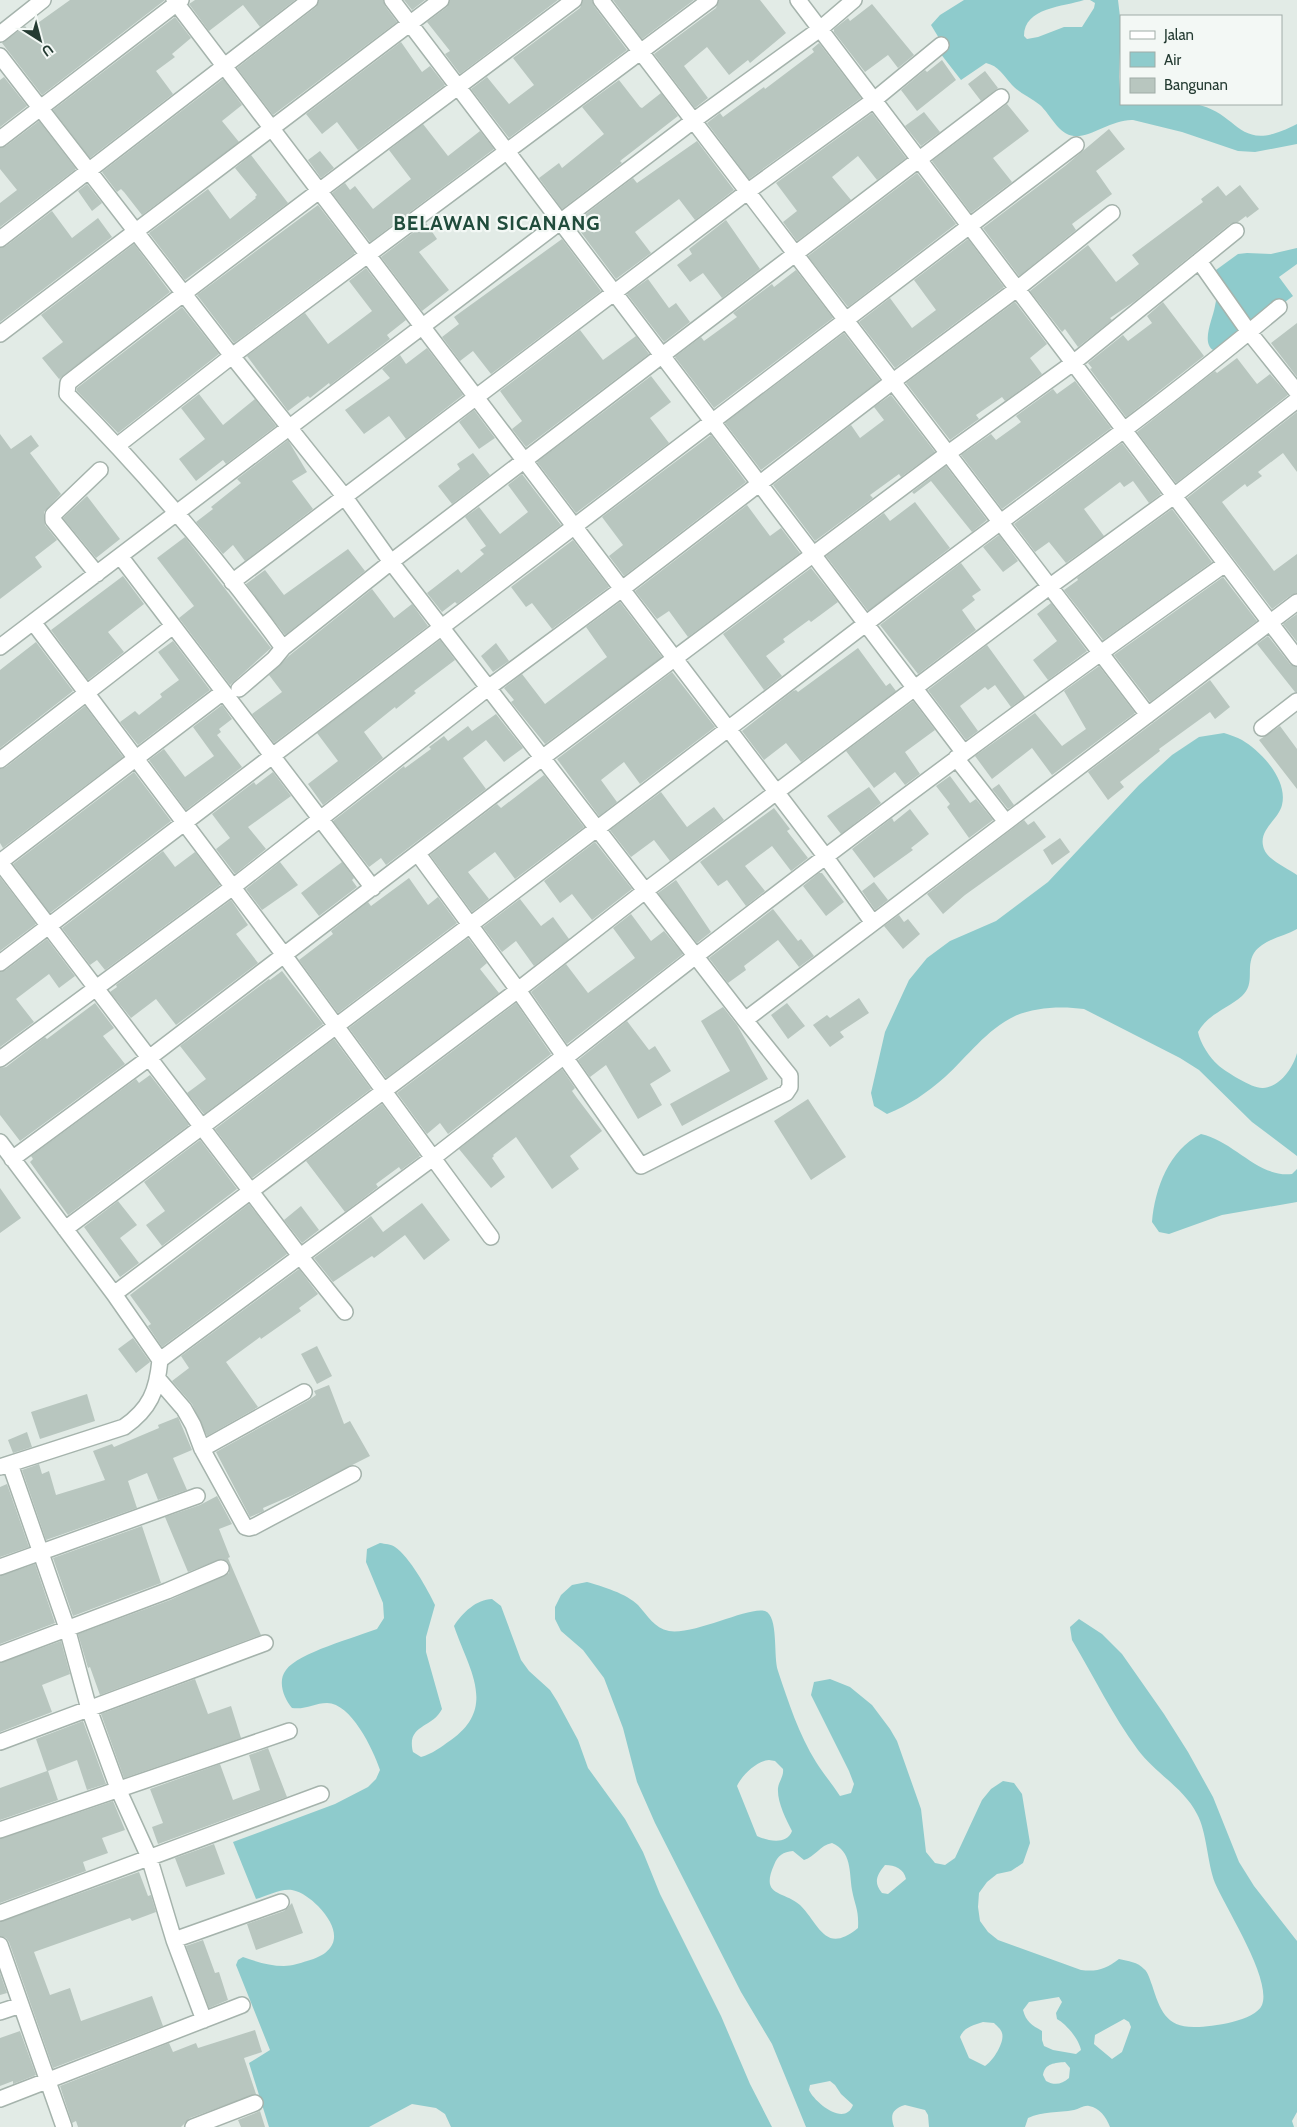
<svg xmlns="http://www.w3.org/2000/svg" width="1297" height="2127" viewBox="0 0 1297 2127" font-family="Cabin,sans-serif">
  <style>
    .water { fill: #8ecbcc; fill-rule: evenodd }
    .building { fill: #b8c6bf }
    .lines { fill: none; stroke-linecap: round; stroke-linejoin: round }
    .minor-casing { stroke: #a5b3ac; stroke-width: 18 }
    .minor { stroke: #fff; stroke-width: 15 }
    .labels { text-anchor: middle; stroke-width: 4.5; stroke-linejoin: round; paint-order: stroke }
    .district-label { font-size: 20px; font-weight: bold; letter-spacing: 1px; fill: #214c3c; stroke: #f3f8f5 }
  </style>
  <rect width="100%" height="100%" fill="#e2ebe6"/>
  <path class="water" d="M964 0H1084C1064 7 1024 7 1024 36L1027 39 1038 37 1064 27H1082L1094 8 1095 3 1090 0H1118L1121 25 1119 77 1121 104C1141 104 1176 100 1195 104 1242 113 1236 156 1297 124V144L1255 152 1238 151 1182 132 1133 120C1113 119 1090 138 1074 136 1059 135 1050 114 1040 105 1031 98 1019 93 1012 85 1003 75 999 66 986 63L961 80 940 53 945 48 931 25 940 15Z
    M1297 248V264L1279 277 1293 296 1218 352C1198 348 1213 319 1215 306 1218 294 1216 282 1216 270L1238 254 1247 253 1271 254Z
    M1224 733C1230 735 1237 737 1242 740 1262 752 1288 780 1282 805 1278 821 1257 830 1264 849 1268 860 1287 868 1297 875V929C1283 937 1264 939 1254 953 1245 968 1256 983 1242 996 1227 1009 1208 1014 1198 1032 1200 1043 1210 1058 1218 1065 1226 1072 1253 1089 1263 1088 1280 1087 1293 1068 1297 1053V1156L1252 1122 1199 1070 1180 1058 1084 1009C1062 1006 1035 1007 1015 1016 986 1030 968 1056 945 1077 927 1093 909 1105 887 1114L874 1106 871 1093 885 1032 909 980 927 958 950 941 996 921 1048 882 1139 785 1172 755 1199 737Z
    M1201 1134C1234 1141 1258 1178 1292 1174L1297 1169V1202L1222 1215 1169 1234 1159 1232 1152 1222C1155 1188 1169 1150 1201 1134Z
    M380 1543C385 1544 391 1544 395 1547 409 1556 428 1590 435 1605L426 1637V1652L442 1709C432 1729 406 1724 413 1752L421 1757C432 1754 441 1747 451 1740 498 1707 468 1668 454 1626 462 1613 477 1599 492 1599L501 1606 521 1660 529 1671 550 1690 557 1701 578 1740 588 1768 625 1819 643 1852 660 1894 721 2016 750 2084 772 2127H451L445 2114 436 2108 412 2104 369 2127H269L249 2063 270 2050 236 1965 238 1960 243 1957C257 1962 270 1966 284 1966 292 1966 300 1963 307 1961 341 1952 341 1930 318 1906 311 1899 302 1892 292 1890 282 1888 266 1896 256 1899L233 1842 335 1804 368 1787 376 1779 380 1770C373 1749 351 1703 327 1703 315 1703 305 1710 292 1708 284 1699 277 1681 286 1670 298 1653 356 1637 377 1629L384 1618 383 1603 366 1562 367 1549Z
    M587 1582C602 1586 627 1594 638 1605 648 1616 654 1628 669 1631 695 1635 749 1606 765 1611 779 1616 773 1657 778 1671 788 1701 799 1735 816 1762 823 1773 832 1784 840 1796L851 1793 854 1784 849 1771 811 1695 814 1682 830 1679 850 1687 872 1705 890 1729 897 1741 921 1809 926 1852 935 1863 945 1865 955 1858 982 1800 991 1789 1003 1781 1014 1783 1022 1794 1030 1843 1023 1863 1011 1871 997 1874 987 1882 979 1893 978 1907 980 1921 988 1932 998 1940 1081 1970C1097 1972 1106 1969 1119 1959 1128 1961 1138 1962 1144 1969 1148 1972 1150 1980 1152 1985 1160 2010 1166 2028 1196 2027 1212 2027 1255 2021 1262 2005 1272 1979 1226 1909 1215 1883 1207 1862 1207 1832 1197 1814 1184 1788 1155 1773 1138 1750 1113 1716 1094 1677 1072 1640L1070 1627 1079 1619 1102 1634 1122 1654 1164 1714 1188 1752 1213 1797 1239 1862 1254 1886 1297 1941V2112L1292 2121 1294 2127H1110C1106 2117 1100 2108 1089 2106 1084 2105 1079 2109 1074 2110 1058 2113 1043 2111 1028 2118L1025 2127H929L928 2115 925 2110 905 2105C892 2109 890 2115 894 2127H806L772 2044 741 1992 655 1823 637 1782 623 1728 604 1678 583 1650 561 1631 555 1619V1607L561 1595 572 1585ZM769 1760 775 1761 783 1769C784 1776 779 1781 778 1788 777 1802 786 1819 792 1831 787 1845 768 1841 757 1836L737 1786C742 1775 757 1761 769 1760ZM832 1843C852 1852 849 1871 852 1890 855 1906 859 1910 858 1928 825 1955 820 1925 800 1905 783 1890 760 1897 774 1865 778 1855 783 1852 793 1851L804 1860C815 1857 820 1845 832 1843ZM885 1865C895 1865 904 1869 906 1879L888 1894 882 1893C873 1882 877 1875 885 1865ZM1059 1997 1062 2002 1056 2013 1057 2019C1066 2024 1079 2039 1081 2050L1076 2054 1053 2050 1044 2046 1042 2040V2031C1032 2025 1026 2022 1023 2010L1029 2002ZM1124 2019 1129 2022 1131 2027 1122 2052 1112 2059 1094 2044 1095 2035ZM983 2022 994 2023C997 2026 1001 2029 1002 2033 1005 2042 993 2061 985 2066L969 2058 960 2037C964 2027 974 2025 983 2022ZM1065 2062 1070 2068 1069 2078C1062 2084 1055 2086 1046 2081L1043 2075C1045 2063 1055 2063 1065 2062ZM830 2081 835 2085 841 2094 853 2105C845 2127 815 2103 809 2090L810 2085Z"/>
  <path class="building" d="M70 0H165L42 95 2 43 25 26 28 30Z
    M195 0H295L260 27 243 5 209 31 189 4Z
    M319 0H383L385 6 397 22 273 115 237 68 316 7Z
    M404 0H425L412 10Z
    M450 0H558L460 74 445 54 450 51 427 22 447 7Z
    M583 0H592L594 6 627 50 509 138 471 89 487 77 509 104 534 85 513 58 580 8Z
    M613 0H694L642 39Z
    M719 0H760L786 33 750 63 748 60 729 75 707 47 684 66 708 98 695 108 654 54 716 8Z
    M872 4 914 55 898 68 888 55 865 72 834 32V29L848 18 850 21Z
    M175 17 191 38 172 54 175 57 156 71 173 94 90 158 53 110Z
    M401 42 422 72 430 66 445 85 358 150 337 122 322 134 306 114Z
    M819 43 861 98 749 179 707 123 720 113 723 117 764 87 765 89 814 52 812 49Z
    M942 60 956 80 917 111 901 90 925 70 927 72Z
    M985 71 998 88 981 101 968 84Z
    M4 77 27 106 0 127V80Z
    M223 79 242 105 222 121 239 142 142 215 124 192 121 189 117 192 102 172Z
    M619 80 640 107 642 108 661 93 678 116 620 161 622 163 562 209 539 178 559 163 562 168 604 134 582 107Z
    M1007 104 1029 131 993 158 1012 182 971 213 932 161Z
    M924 112 940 132 921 146 905 126Z
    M872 113 906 158 877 180 858 156 832 177 851 200 797 241 783 222 797 211 776 183Z
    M39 121 76 169 0 227V203L17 190 0 169V148L6 146Z
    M423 124 448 156 480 131 494 149 370 242 332 193 345 183 350 190 355 186 373 209 411 179 389 150Z
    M1109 129 1125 149 1096 171 1112 194 1072 224 1076 230 1019 276 983 228 1065 166Z
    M697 141 734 190 695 220 679 199 635 232 651 253 616 279 574 223 633 178 637 183Z
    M320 151 334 168 321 178 308 160Z
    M251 155 288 203 185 280 149 233 208 189 230 219 256 198 255 197 257 195 235 168Z
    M917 173 956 224 848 307 808 256Z
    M87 184 102 203 92 211 78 191Z
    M1240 185 1259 209 1247 218 1246 216 1238 222 1230 224 1135 301 1110 318 1112 320 1078 347 1065 329 1062 332 1030 291 1088 245 1116 282 1139 264 1132 255 1203 202 1201 199 1218 186 1226 196Z
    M318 205 355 253 234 343 197 295Z
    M52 211 72 238 98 218 112 237 0 322V248L6 246Z
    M726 220 760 269 722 298 703 273 690 282 677 265 692 254 689 249Z
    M426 223 437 239 419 252 449 290 422 311 381 257Z
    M562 239 601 291 491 374 473 351 460 361 442 337 459 324 454 317Z
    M968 239 1004 287 895 368 859 322 890 298 912 328 936 310 914 280Z
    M134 244 170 292 59 379 42 358 63 342 41 315Z
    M366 268 406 320 387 335 390 339 330 385 329 383 310 398 308 396 288 411 247 356 305 313 328 344 347 330 372 311 349 281Z
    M796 270 833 318 714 408 675 357 701 337 704 341 737 317 733 313 772 284 774 287Z
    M648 279 669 308 676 303 690 322 664 342 627 294Z
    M1015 302 1047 344 1030 358 1042 374 1005 401 1002 397 976 415 979 419 950 440 906 383Z
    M1163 302 1204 356 1126 417 1090 369 1092 368 1088 363 1123 335 1128 341 1152 323 1147 316Z
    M182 307 219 354 118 433 77 391V388Z
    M1297 323V377L1271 343Z
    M580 330 603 360 636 336 649 354 526 447 512 429 522 421 500 391Z
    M844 333 880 380 761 470 725 423Z
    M427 348 463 395 406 439 389 416 364 434 345 410 390 378 382 369 400 355 406 364Z
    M1237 358 1257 384 1270 374 1288 395 1176 483 1137 432 1215 371 1217 373Z
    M651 376 671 402 650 418 669 443 576 513 537 462Z
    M1075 381 1111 428 1002 509 961 455 991 434 996 440 1021 422 1016 416 1053 389 1057 394Z
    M199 394 223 425 255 399 276 426 226 464 223 460 196 481 179 459 205 439 181 408Z
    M891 395 935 452 901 477 899 474 870 495 873 498 815 541 773 485 851 425 860 438 884 420 874 407Z
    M474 410 495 438 479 449 459 422Z
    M1297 412V472L1283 453 1258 472 1262 476 1247 487 1245 484 1222 502 1274 571 1297 554V593L1291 595 1272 609 1187 498Z
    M0 434 11 449 31 435 39 446 30 453 61 494 44 512 45 525 57 540 35 557 42 567 0 599Z
    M711 435 746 482 624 576 609 556 623 545 602 517Z
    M288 440 307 472 292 481 313 509 245 561 233 545 223 554 196 522 213 509 211 507 241 483 237 479Z
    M1122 443 1161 494 1149 503 1133 481 1124 487 1120 482 1084 509 1104 536 1066 563 1049 542 1035 552 1014 524Z
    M473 453 490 475 452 504 438 486 460 469 457 464Z
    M946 466 987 520 972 532 931 481 914 494 912 492Z
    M522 474 561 525 457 604 455 602 442 612 427 593 458 569 461 573 484 554 480 550 486 546 465 517 479 507 500 534 528 512 508 485Z
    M87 496 120 539 96 558 63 518Z
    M915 502 950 548 868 611 826 556 884 513 890 521Z
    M747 505 770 536 781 528 800 553 688 637 669 611 657 619 635 591Z
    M1172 509 1212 562 1103 640 1064 590 1078 580 1077 578Z
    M999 535 1018 561 1003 572 983 547Z
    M185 537 271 648 230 685 179 618 194 606 157 558Z
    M573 540 609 587 552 629 532 603 526 607 511 587Z
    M348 549 365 571 285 635 246 584 265 570 284 595Z
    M961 563 981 590 972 596 975 600 962 610 976 630 918 674 880 625Z
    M811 568 838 602 811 622 809 620 783 639 785 642 766 656 782 676 764 690 723 634Z
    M123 576 144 604 108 632 124 652 88 680 51 630Z
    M1223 577 1257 621 1150 702 1114 655Z
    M372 589 394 618 412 604 428 626 274 743 252 714 282 692 269 675 290 655Z
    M620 602 662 657 545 744 511 702 514 700 504 688 522 674 545 704 607 657 586 627Z
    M1051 603 1087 651 1048 680 1033 660 1057 641 1037 614Z
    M1297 614V642L1283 624Z
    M1268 636 1290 664 1297 667V692H1295L1257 644Z
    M440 640 455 660 414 691 416 693 396 709 395 707 364 732 383 758 323 805 308 784 338 761 317 733Z
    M173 641 210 690 138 745 120 722 135 711 139 715 162 697 160 694 179 680 158 652Z
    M36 642 73 691 0 748V670Z
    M496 643 509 661 493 672 481 656Z
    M987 645 1025 697 1011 707 995 685 988 690 985 687 960 706 978 731 966 740 928 690Z
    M858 648 886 686 890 683 896 691 801 762 786 743 764 760 742 731 793 691 796 690 798 692Z
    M1099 666 1135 713 1052 775 1032 748 992 779 975 756 1035 713 1062 746 1086 729 1064 691Z
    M672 672 715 727 640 784 624 762 601 780 617 802 599 816 557 759Z
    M1210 680 1230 707 1215 719 1210 712 1159 749 1160 751 1120 782 1124 787 1108 800 1088 772Z
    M913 701 935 730 905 752 920 774 905 785 895 772 874 788 846 751Z
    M222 705 232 719 219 729 221 732 217 735 242 767 186 810 149 760 164 749 185 777 214 756 193 727Z
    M85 706 123 757 3 848 0 843V769L6 767Z
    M496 714 523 748 504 762 486 740 463 758 486 789 386 865 381 858 369 867 333 821 404 766 405 768 431 749 429 747 444 736 448 741 468 726 472 731Z
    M1280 726 1297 749V789L1259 740Z
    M134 772 171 821 50 913 13 864Z
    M273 772 291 796 248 827 266 849 235 874 216 849 230 838 212 814 254 782 256 785Z
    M544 775 584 827 515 879 495 852 468 872 489 899 472 912 430 855 497 804 501 808Z
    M950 776 970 803 976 799 993 820 969 838 947 807 950 804 936 786Z
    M999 784 1014 805 1008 809 992 789Z
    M869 787 881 803 841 834 827 816Z
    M661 792 687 827 714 807 724 820 670 861 654 840 631 857 610 830Z
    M774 808 790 829 787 831 808 858 791 871 772 846 745 866 765 891 746 906 727 880 718 886 700 862Z
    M910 809 929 834 911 848 913 850 874 878 852 849 892 818 894 822Z
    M1024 820 1028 825 1034 821 1046 837 965 895 943 914 927 894Z
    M1060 838 1070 852 1052 865 1043 850Z
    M595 842 632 889 592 920 572 894 560 903 544 881Z
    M163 851 175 867 195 852 220 885 105 970 97 960 90 965 62 928Z
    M280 862 298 885 262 910 246 889Z
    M342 862 354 878 352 880 357 887 319 916 301 893Z
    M819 873H822L844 902 826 916 803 886Z
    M0 877 36 924 0 951Z
    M409 878 428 905 438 897 457 923 338 1013 299 960 333 934 331 931 368 902 371 906Z
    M676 880 711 932 697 943 658 893Z
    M874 882 888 900 875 910 862 891Z
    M520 899 541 926 553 917 569 939 534 966 516 941 502 952 483 927Z
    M231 900 248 925 236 934 258 963 176 1025 156 999 131 1018 110 992 117 987 116 985Z
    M773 909 798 941 801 939 814 956 799 967 778 940 744 966 746 970 728 983 709 958Z
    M631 914 651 941 664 931 683 954 567 1044 531 992 566 964 588 993 635 958 613 928Z
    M899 915 904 922 908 919 920 934 903 949 884 926Z
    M468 938 487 963 480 969 499 993 386 1078 349 1028Z
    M47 939 75 976 59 988 49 974 16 999 34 1022 0 1047V972L6 970Z
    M282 971 323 1024 204 1114 187 1093 206 1079 180 1046 269 979 270 980Z
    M859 998 869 1013 840 1032 844 1037 830 1047 813 1025 827 1015 830 1018Z
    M95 1003 114 1028 103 1036 125 1064 20 1141 0 1115V1068L6 1067 45 1037 47 1039Z
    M516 1003 551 1054 448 1134 440 1123 427 1134 397 1093Z
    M787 1003 805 1026 788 1039 771 1015Z
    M723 1007 737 1025 768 1079 682 1126 670 1104 730 1071 701 1021Z
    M627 1021 649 1050 655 1046 671 1071 650 1084 662 1105 638 1119 606 1065 590 1077 578 1060Z
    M334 1039 371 1089 252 1178 215 1129Z
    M562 1069 575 1088 572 1091 577 1098 602 1131 570 1156 579 1169 552 1189 516 1137 493 1155 494 1156 492 1158 505 1177 491 1188 459 1149Z
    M150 1075 189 1125 68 1215 30 1162 33 1159 31 1156 136 1079 139 1083Z
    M808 1099 846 1157 811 1180 774 1121Z
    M382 1104 420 1156 401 1170 399 1167 376 1184 378 1187 345 1212 306 1161Z
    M200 1140 237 1189 162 1246 146 1225 165 1211 144 1182Z
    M0 1188 21 1218 0 1233Z
    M118 1201 137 1225 120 1238 139 1263 120 1277 84 1227Z
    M422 1203 450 1240 424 1260 405 1235 374 1258 372 1256 333 1282 314 1258 371 1216 383 1232Z
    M249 1204 287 1254 162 1347 148 1326 151 1324 130 1295Z
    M301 1206 319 1230 302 1243 284 1220Z
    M299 1269 318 1294 299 1308 301 1311 261 1339 260 1337 226 1362 258 1407 207 1436 192 1404 172 1381 189 1368 181 1356Z
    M133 1338 150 1362 136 1373 118 1349Z
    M317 1346 332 1376 317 1384 301 1354Z
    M329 1385 344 1424 350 1421 370 1456 293 1495 263 1508 264 1511 250 1517 216 1452 309 1400 316 1395 314 1391Z
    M87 1394 95 1421 40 1439 31 1412Z
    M178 1417 192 1450 173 1458 187 1490 158 1500 147 1473 128 1481 137 1508 46 1540 22 1470 39 1464 42 1474 49 1471 56 1495 105 1480 93 1451 112 1444 114 1447 159 1428 158 1425Z
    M27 1432 32 1447 13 1453 8 1440Z
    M7 1484 29 1547 0 1557V1487Z
    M217 1496 232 1524 219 1529 230 1557 228 1558 261 1635 100 1695 90 1667 88 1668 78 1634 170 1600 229 1573V1564L222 1559 188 1572 165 1517 200 1505Z
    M142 1526 161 1583 73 1616 53 1558Z
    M35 1564 55 1623 0 1644V1576Z
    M61 1641 70 1674 42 1685 52 1712 0 1732V1663Z
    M195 1679 208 1714 231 1706 241 1738 124 1778 101 1714Z
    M83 1721 106 1784 87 1790 77 1760 48 1771 58 1800 0 1820V1788L47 1771 36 1739Z
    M268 1748 287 1797 158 1844 152 1827 163 1823 150 1789 220 1764 233 1800 260 1790 249 1755Z
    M113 1801 125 1830 102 1838 108 1853 83 1862 86 1871 0 1903V1839Z
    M214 1844 225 1874 186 1887 175 1858Z
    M139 1872 148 1896 151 1895 156 1912 132 1921 130 1918 34 1952 50 1995 70 1988 81 2021 152 1996 163 2026 53 2068 9 1942 6 1938 0 1936V1922Z
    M292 1903 303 1933 256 1950 247 1924 284 1911Z
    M203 1940 215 1973 219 1972 228 2000 209 2008 186 1946Z
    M0 1973 7 1993 0 1995Z
    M255 2030 262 2052 244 2058 256 2094 190 2118 181 2127H78L76 2121 72 2123 60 2086 169 2043 173 2052 196 2043 198 2048Z
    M20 2031 36 2075 13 2084V2081L0 2086V2038Z
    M260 2111 265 2127H241L238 2120Z"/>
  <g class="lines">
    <defs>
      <path id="minor" d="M174 0 825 856 873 923
        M392 0 964 753
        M601 0 1148 715
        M798 0 1297 658
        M0 34 43 0
        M0 56 232 356 344 496 391 562 745 1020 790 1076V1087L786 1093 641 1166 518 990 418 854
        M0 139 181 0
        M0 239 310 0
        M1199 261 1249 332 1297 392
        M0 334 441 0
        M118 445 232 356 710 0
        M120 556 373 888
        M97 574 53 520V515L100 470
        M232 582 747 192 874 100 941 45
        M33 622 284 955 491 1237
        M0 647 693 121 820 29 854 0
        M283 648C218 558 145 473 67 394L68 383C235 252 405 127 574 0
        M239 689 274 659 283 648 391 562 1001 97
        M1262 728 1297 701
        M956 758 1006 822
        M0 760 173 626
        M0 862 300 1256 345 1312
        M0 862 223 692
        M0 963 1076 145
        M745 1020 1297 602
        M0 1059 233 887 488 688 622 589 892 382 1017 289 1112 213
        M0 1142 114 1294 160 1360C157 1391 150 1409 124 1427L0 1467
        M12 1159 149 1058 542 758 947 454 1073 363 1236 231
        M65 1229C346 1020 624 809 902 596 1028 500 1158 409 1279 307
        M114 1294 518 990 645 891 1049 587 1174 496 1297 400
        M160 1360 433 1158 559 1060 565 1058C781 888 1000 723 1225 564
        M158 1379 184 1409 193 1425 202 1449 245 1527 249 1528 253 1527 353 1474
        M202 1449 304 1392
        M10 1464 67 1628 89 1709 119 1791 149 1857 174 1940 204 2020
        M0 1567 197 1496
        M0 1654 167 1591 221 1568
        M0 1742 265 1643
        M0 1830 289 1731
        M0 1913 321 1794
        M174 1940 281 1902
        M0 1945 64 2127
        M0 2012 21 2005
        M0 2099 242 2005
        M193 2127 255 2103"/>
    </defs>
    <use href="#minor" class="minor-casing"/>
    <use href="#minor" class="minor"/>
  </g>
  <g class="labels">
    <g class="district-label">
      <text x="497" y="230">BELAWAN SICANANG</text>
    </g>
  </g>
  <rect x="1120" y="15" width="162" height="90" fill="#f3f8f5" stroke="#a0aca7"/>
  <rect x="1130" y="31" width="25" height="8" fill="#ffffff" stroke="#a0aca7"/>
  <text x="1164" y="40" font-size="15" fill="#243b32">Jalan</text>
  <rect x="1130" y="52" width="25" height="15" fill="#8ecbcc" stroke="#a0aca7"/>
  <text x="1164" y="65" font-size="15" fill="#243b32">Air</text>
  <rect x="1130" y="78" width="25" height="15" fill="#b8c6bf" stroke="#a0aca7"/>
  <text x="1164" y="90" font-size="15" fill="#243b32">Bangunan</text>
  <g transform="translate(40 40) rotate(144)" stroke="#f3f8f5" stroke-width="4" paint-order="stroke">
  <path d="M0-4L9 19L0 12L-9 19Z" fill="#243b32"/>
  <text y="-8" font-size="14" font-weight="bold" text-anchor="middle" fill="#243b32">U</text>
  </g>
</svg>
